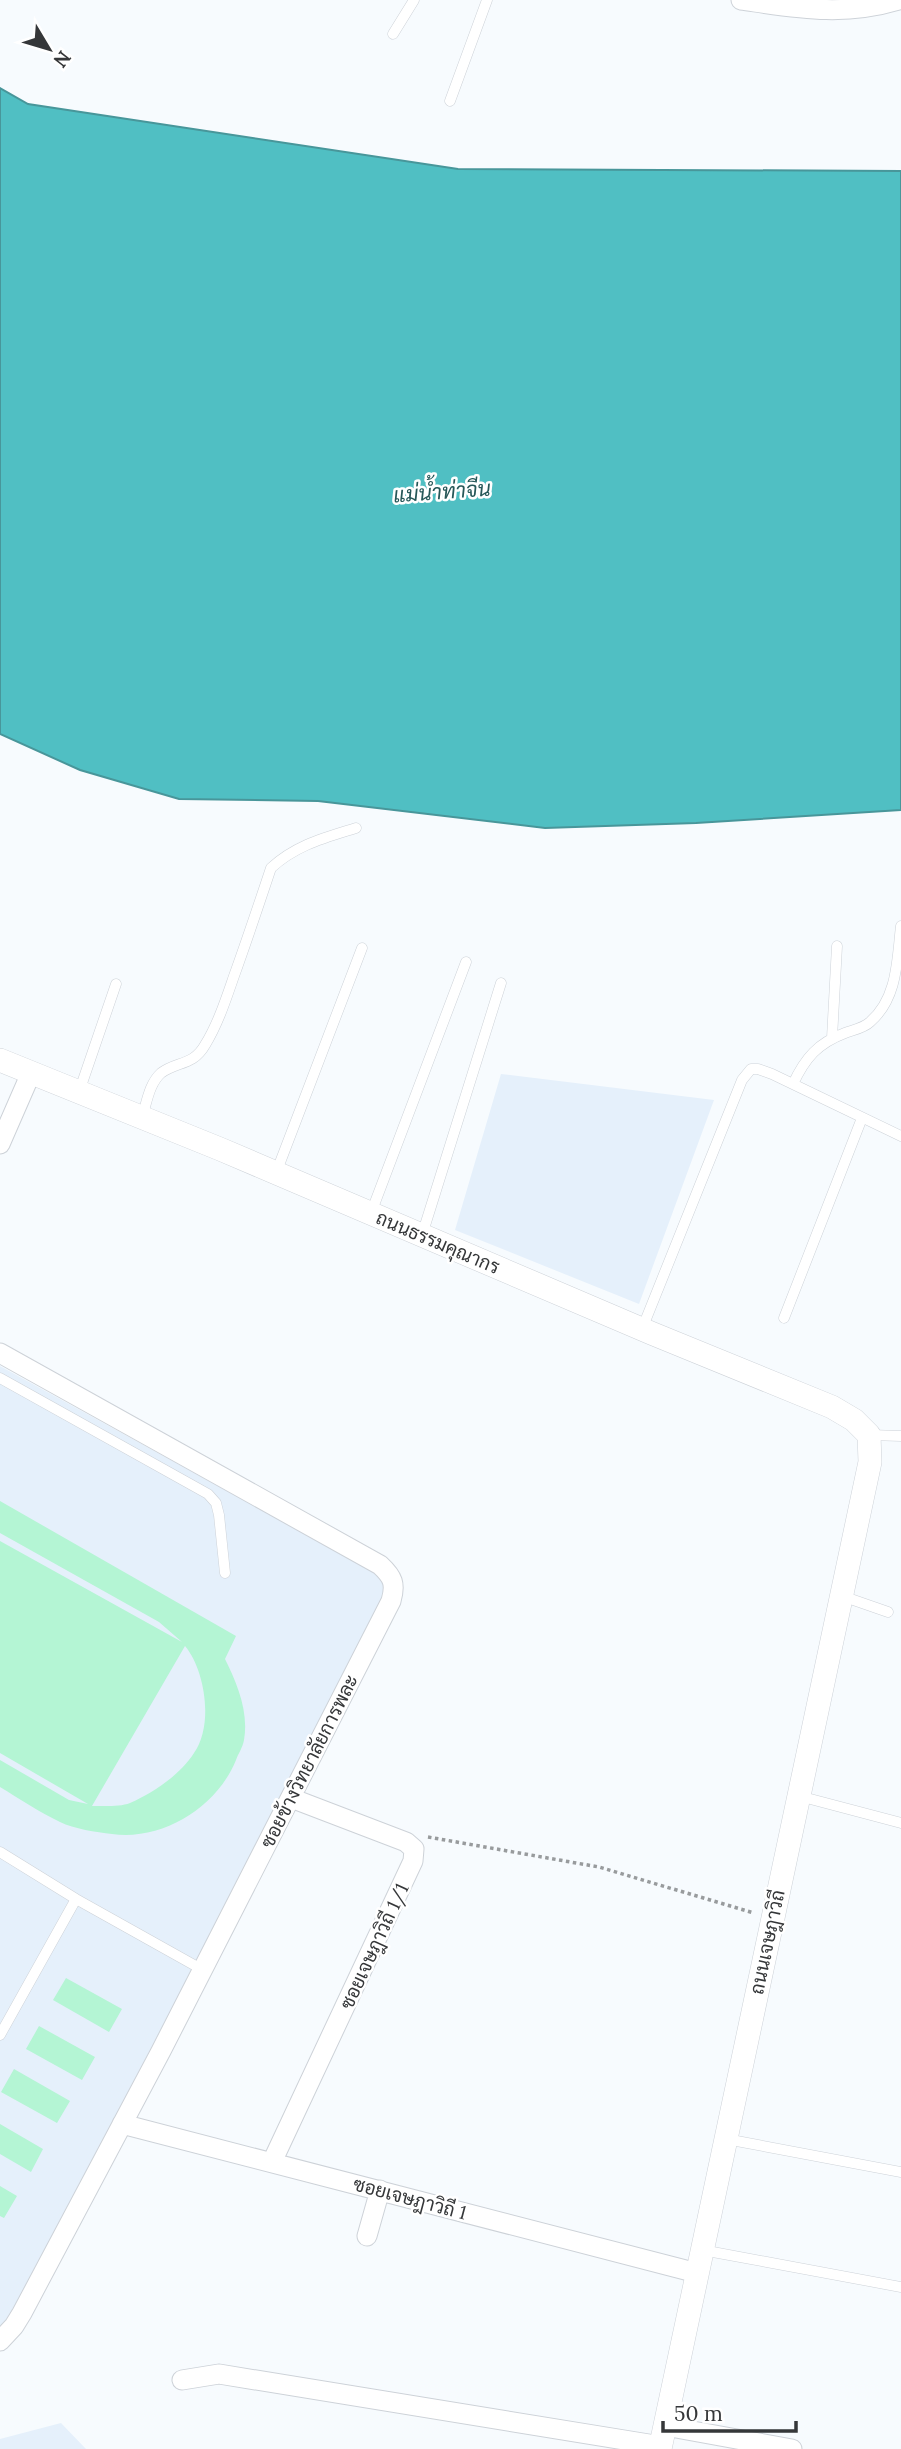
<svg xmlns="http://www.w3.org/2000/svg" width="901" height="2449" viewBox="0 0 901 2449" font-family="Lora,Sarabun,serif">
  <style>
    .built { fill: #e5f0fb }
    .green { fill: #b4f5d4; fill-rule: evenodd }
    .water { fill: #50bfc3; stroke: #48969a; stroke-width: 2 }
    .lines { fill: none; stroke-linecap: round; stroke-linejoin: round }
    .service-casing { stroke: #cdd2d8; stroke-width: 11 }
    .minor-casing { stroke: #cdd2d8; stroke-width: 21 }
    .tertiary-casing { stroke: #cdd2d8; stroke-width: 24 }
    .path { stroke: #989b9d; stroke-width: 3.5; stroke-dasharray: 3.5 3.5; stroke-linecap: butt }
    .service { stroke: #fff; stroke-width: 10 }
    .minor { stroke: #fff; stroke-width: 19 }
    .tertiary { stroke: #fff; stroke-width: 23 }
    .labels { text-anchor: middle; stroke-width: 5; stroke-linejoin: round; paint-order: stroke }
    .street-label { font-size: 19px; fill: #353739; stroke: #fff }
    .water-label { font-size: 21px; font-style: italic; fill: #265758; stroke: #fff }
  </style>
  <rect width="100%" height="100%" fill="#f7fbfe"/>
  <path class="built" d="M501 1074 714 1100 639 1304 455 1230Z
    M0 1366 381 1576 387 1597 14 2310 0 2332Z
    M61 2423 86 2449H0V2439Z"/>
  <path class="green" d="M0 1501 236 1636 225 1659C237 1683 249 1712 244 1740 243 1747 238 1754 236 1760 217 1807 163 1841 112 1834 96 1832 74 1829 60 1822 39 1812 20 1799 0 1787V1760L69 1800 88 1804 0 1753V1541L182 1642 159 1622 0 1533ZM185 1646C205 1670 214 1725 194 1753 180 1775 153 1793 130 1803 120 1807 104 1806 92 1806Z
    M66 1978 122 2009 109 2032 53 2000Z
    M39 2026 95 2057 82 2080 26 2049Z
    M14 2069 70 2101 57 2123 1 2092Z
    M0 2124 43 2149 31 2172 0 2154Z
    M0 2186 17 2196 4 2218 0 2216Z"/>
  <path class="water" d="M0 88 28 104 458 169 901 171V810L696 823 545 828 318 801 179 799 80 770 0 734Z"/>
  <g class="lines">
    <defs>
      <path id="service" d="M393 34 414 0
        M450 101 487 0
        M832 1038 837 946
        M793 1084C805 1058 818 1043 845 1033 853 1030 864 1028 870 1022 898 998 897 959 901 926
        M79 1092 116 984
        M142 1117C147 1102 149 1084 161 1073 177 1061 193 1066 205 1045 218 1024 226 999 234 976 247 940 259 904 271 868 296 845 324 838 356 828
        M276 1173 362 948
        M371 1213 466 962
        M422 1235 501 983
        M784 1318 862 1118
        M642 1329 742 1080 751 1069H758L772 1074 901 1136
        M0 1378 208 1494 216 1503 219 1515 225 1573
        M870 1435 901 1436
        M842 1596 888 1612
        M799 1796 901 1823
        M0 1852 76 1899 203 1970
        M0 2035 76 1899
        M726 2139 901 2172
        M702 2250 901 2287"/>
      <path id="minor" d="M741 0C797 8 843 17 899 0
        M0 1144 31 1073
        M0 1353 380 1565C393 1577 396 1584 391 1601L161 2051 22 2313 14 2326 0 2341
        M122 2124 697 2273
        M272 2162 413 1861 414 1849 406 1842 291 1798
        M367 2236 380 2190
        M182 2380 219 2374 661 2446
        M665 2426 792 2449"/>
      <path id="tertiary" d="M0 1060 220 1149 651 1333 832 1407 854 1420 869 1435 870 1462 660 2449"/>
    </defs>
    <use href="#service" class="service-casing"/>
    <use href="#minor" class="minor-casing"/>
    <use href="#tertiary" class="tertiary-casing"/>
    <path class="path" d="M428 1837 599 1867 754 1913"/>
    <use href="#service" class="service"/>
    <use href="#minor" class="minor"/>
    <use href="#tertiary" class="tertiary"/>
  </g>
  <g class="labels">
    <g class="street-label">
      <text transform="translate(438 1242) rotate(23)" y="7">ถนนธรรมคุณากร</text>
      <text transform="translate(309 1761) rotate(-63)" y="7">ซอยข้างวิทยาลัยการพละ</text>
      <text transform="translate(767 1942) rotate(-78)" y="7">ถนนเจษฎาวิถี</text>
      <text transform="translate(374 1946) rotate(-65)" y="7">ซอยเจษฎาวิถี 1/1</text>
      <text transform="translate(410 2198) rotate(15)" y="7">ซอยเจษฎาวิถี 1</text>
    </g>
    <g class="water-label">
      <text transform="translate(442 492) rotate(-4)" y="7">แม่น้ำท่าจีน</text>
    </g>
  </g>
  <g transform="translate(49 49) rotate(128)" stroke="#ffffff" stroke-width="5" paint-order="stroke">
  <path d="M0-5L12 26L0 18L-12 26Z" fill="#353739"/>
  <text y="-10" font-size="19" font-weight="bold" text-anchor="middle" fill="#353739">N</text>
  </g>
  <path d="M663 2421v10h133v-10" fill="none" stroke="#353739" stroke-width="3.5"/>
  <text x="674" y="2421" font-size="21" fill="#353739" stroke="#ffffff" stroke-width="5" paint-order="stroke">50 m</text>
</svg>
